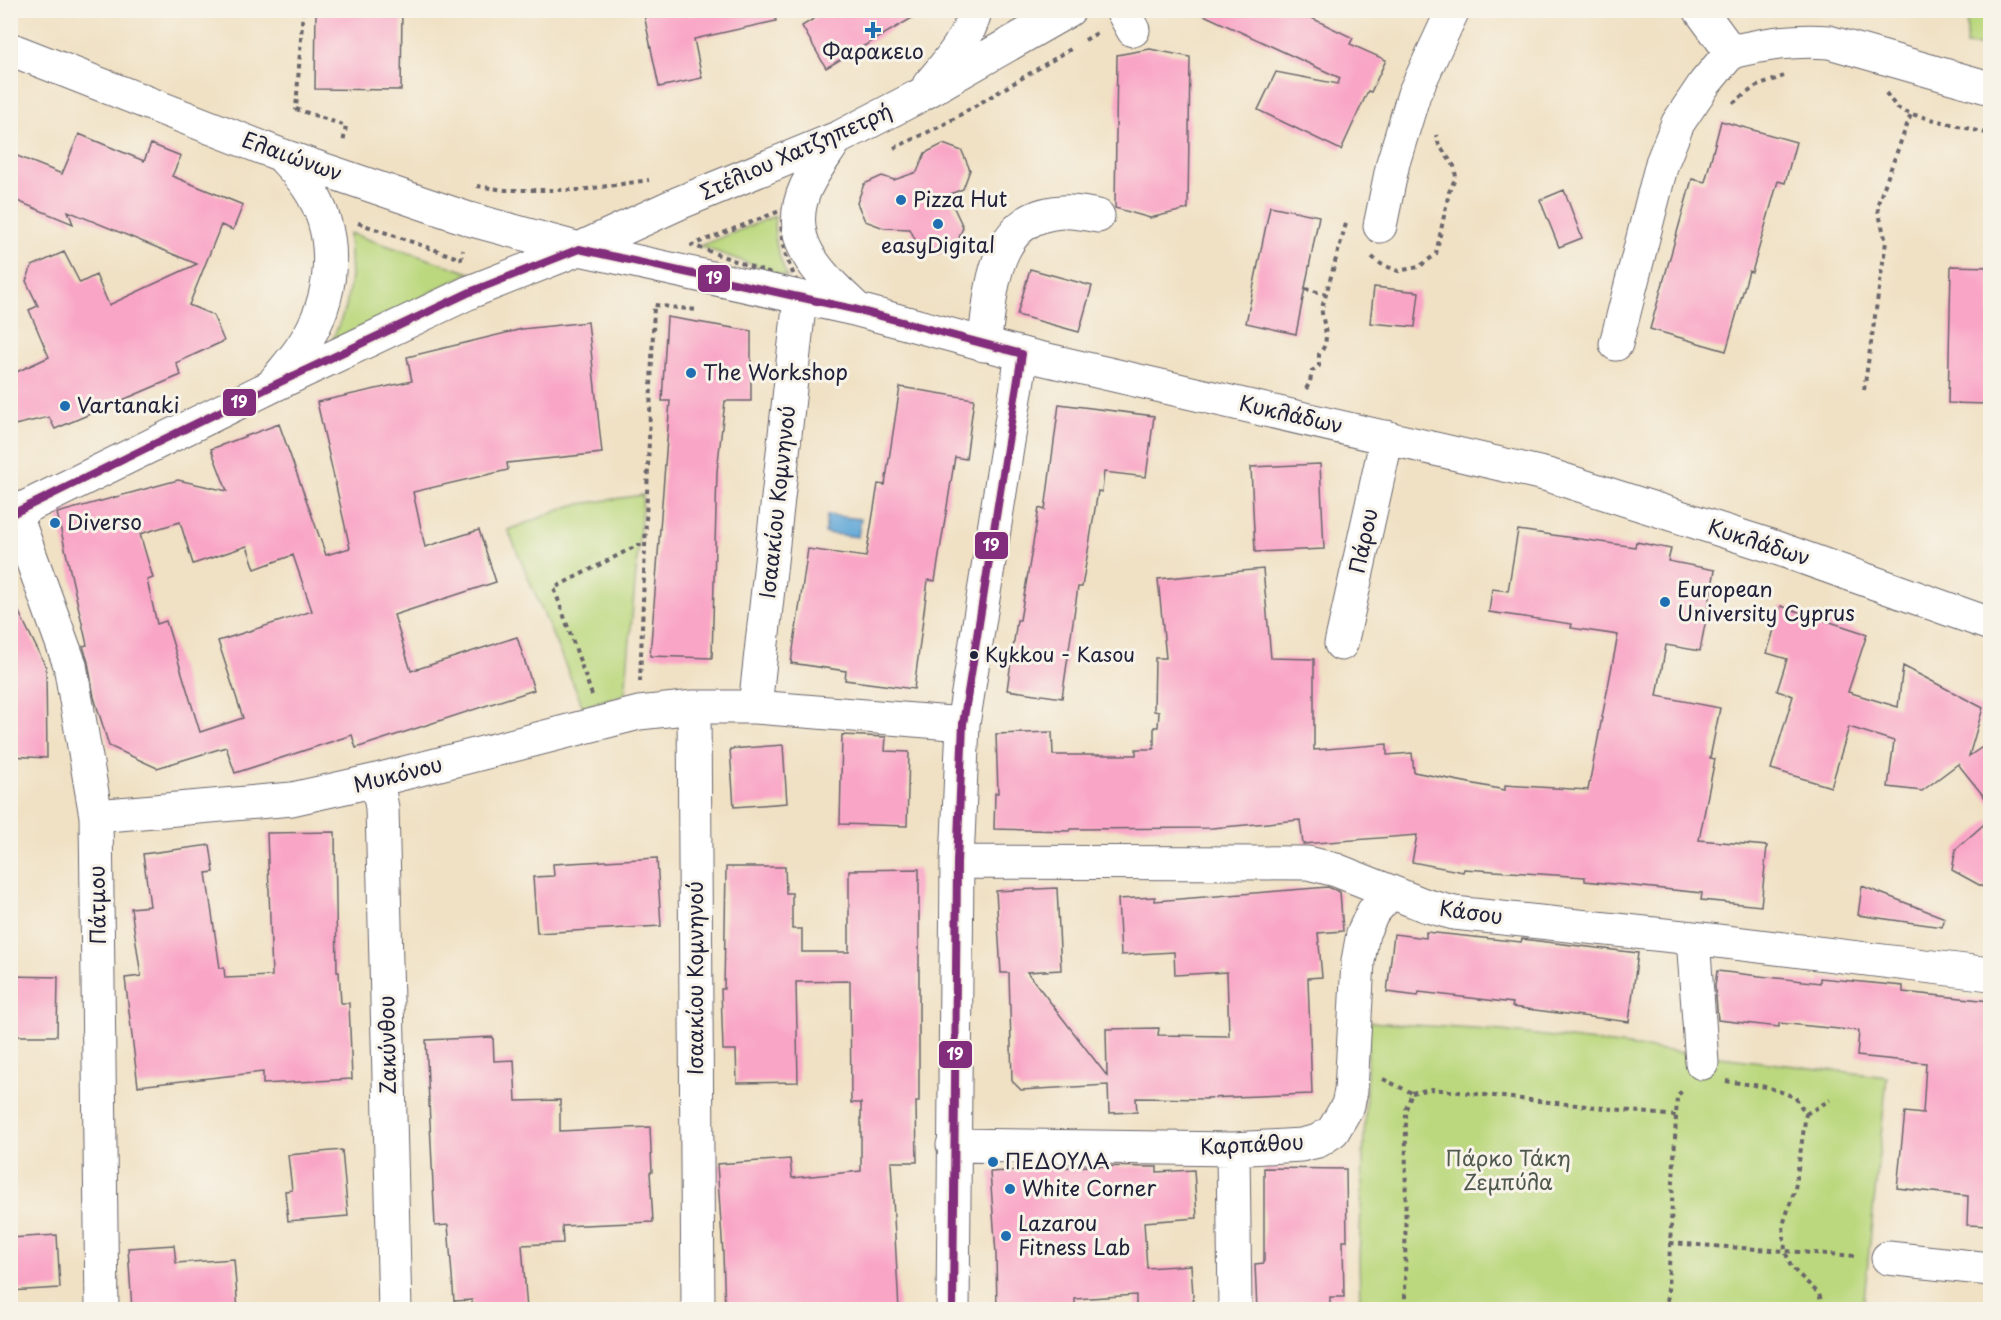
<svg xmlns="http://www.w3.org/2000/svg" width="2001" height="1320" viewBox="0 0 2001 1320" font-family="'Playpen Sans',sans-serif">
  <style>
    .green { fill: #bbd87e; stroke: #6e7d5c; stroke-width: 1.5 }
    .water { fill: #61a7d7; stroke: #426489; stroke-width: 1.5 }
    .building { fill: #f9a6c6; fill-rule: evenodd }
    .lines { fill: none; stroke-linecap: round; stroke-linejoin: round }
    .minor-casing { stroke: #6a656b; stroke-width: 35 }
    .major-casing { stroke: #6a656b; stroke-width: 35 }
    .path { stroke: #6a656b; stroke-width: 4; stroke-dasharray: 4.5 4.5; stroke-linecap: butt }
    .minor { stroke: #fff; stroke-width: 33 }
    .major { stroke: #fff; stroke-width: 33 }
    .bus-1-casing { stroke: #f7f3e8; stroke-width: 12 }
    .bus-1 { stroke: #832d7d; stroke-width: 8 }
    .poi-dot { fill: #1f6fb2; stroke: #f7f3e8; stroke-width: 2 }
    .bus-dot { fill: #22223b; stroke: #f7f3e8; stroke-width: 2 }
    .labels { text-anchor: middle; stroke-width: 6; stroke-linejoin: round; paint-order: stroke }
    .bus-label { font-size: 20px; fill: #22223b; stroke: #f7f3e8; text-anchor: start }
    .poi-label { font-size: 21px; fill: #22223b; stroke: #f7f3e8; text-anchor: start }
    .street-label { font-size: 21px; fill: #22223b; stroke: #f7f3e8 }
    .park-label { font-size: 21px; fill: #50594f; stroke: #f7f3e8 }
    .line-badge { stroke: #f7f3e8; stroke-width: 2 }
    .badge-label { font-size: 16px; text-anchor: middle; font-weight: bold; fill: #fff }
  </style>
  <rect width="100%" height="100%" fill="#f7f3e8"/>
  <filter id="ink" filterUnits="userSpaceOnUse"><feTurbulence type="fractalNoise" baseFrequency=".0167" numOctaves="2"/><feDisplacementMap in="SourceGraphic" scale="12" xChannelSelector="R" yChannelSelector="G"/><feConvolveMatrix kernelMatrix="1 2 1 2 8 2 1 2 1" color-interpolation-filters="sRGB"/></filter>
  <filter id="wash" filterUnits="userSpaceOnUse"><feTurbulence type="fractalNoise" baseFrequency=".008" numOctaves="4" result="noise"/><feDisplacementMap in="SourceGraphic" scale="24" xChannelSelector="R" yChannelSelector="G"/><feGaussianBlur stdDeviation="1.35" result="paint"/><feColorMatrix in="noise" values="0 0 0 0 0 0 0 0 0 0 0 0 0 0 0 0 0 1.4 0 .05"/><feComposite in="paint" operator="in"/></filter>
  <g filter="url(#wash)">
    <rect width="100%" height="100%" fill="#f0e1c4"/>
    <path class="green" d="M1968 11H1990V47L1966 45Z
      M775 216C772 237 779 257 787 277L700 246Z
      M349 233 470 273 332 341 346 307 351 277Z
      M643 495 625 694 583 707 508 530 573 505Z
      M1369 1022 1502 1031 1887 1077 1863 1309 1360 1310 1359 1256Z"/>
    <path class="water" d="M827 515 861 519 858 537 825 533Z"/>
    <g id="blocks">
      <path class="building" d="M316 10H402L401 90 315 89Z
        M643 10H688L689 16 714 10H775L776 21 694 39 702 78 659 87Z
        M828 10H926L826 68 802 26Z
        M1193 10H1295L1353 38 1350 44 1386 60 1371 92 1368 91 1341 150 1258 110 1276 72 1338 84 1340 78Z
        M1150 49 1190 57 1188 209 1150 218 1115 208 1117 55Z
        M1721 121 1796 142 1785 183 1778 181 1752 272 1749 271 1726 351 1650 329 1692 179 1705 182Z
        M79 134 144 161 151 144 181 156 172 176 243 205 233 230 221 225 189 305 213 315 224 341 176 363 181 375 55 429 49 417 10 426V375L49 357 29 310 38 306 26 281 32 266 64 252 80 283 96 275 109 305 197 264 68 211 73 224 10 198V153L62 174Z
        M943 144 962 151 970 170 963 189 948 195 963 227 956 246 937 255 919 248 910 229 884 228 865 221 857 203 864 184 882 176 894 180 917 172 925 153Z
        M1564 190 1582 238 1559 247 1540 200Z
        M1270 206 1319 216 1296 334 1246 323Z
        M1951 266 1990 267V404L1948 403Z
        M1030 269 1092 286 1079 332 1017 315Z
        M1374 287 1419 292 1415 327 1370 323Z
        M667 317 751 331V401H725L717 471 712 658 650 656 670 401H662Z
        M588 322 602 453 507 463 508 470 413 492 425 547 479 530 496 582 394 615 411 671 517 637 534 690 356 748 352 735 235 773 226 747 157 768 109 746 94 697 88 662 83 646 87 645 57 513 178 480 227 491 211 449 279 424 326 555 350 548 317 402 412 381 407 357 522 329ZM180 522 193 564 247 546 255 569 293 555 312 611 218 641 243 718 200 732 166 621 157 624 147 580 153 578 140 534Z
        M900 387 974 399 966 459 955 457 935 581 928 580 914 689 845 680 846 671 791 663 808 549 866 557 878 484 885 485Z
        M1059 404 1154 416 1146 477 1104 472 1102 492 1098 491 1082 587H1078L1062 698 1007 690 1017 620H1020L1039 508 1045 510Z
        M1320 464 1324 549 1255 552 1251 467Z
        M1518 530 1635 547 1636 542 1671 549 1668 561 1715 570 1700 651 1666 645 1657 696 1720 708 1710 758 1715 759 1699 840 1767 846 1761 906 1701 900 1702 893 1585 881V877L1464 869 1463 872 1412 862 1417 835 1303 844 1300 820 1212 828 1070 829 1069 831 994 829 995 793H998L996 734 1052 732 1053 755H1136V749H1154V727H1158L1159 712 1154 711 1155 658H1166L1158 579 1263 569 1271 658 1314 659V750L1387 744V755L1412 753 1414 772 1505 790V785L1588 790 1618 635 1571 628 1572 624 1489 612 1492 589 1508 591Z
        M10 594 46 667 47 758 10 756Z
        M1781 606 1867 634 1848 692 1898 707 1903 666 1983 708 1969 756 1990 742V804L1958 764 1922 791 1888 787 1894 741 1849 727 1831 787 1771 769 1793 696 1777 691 1787 659 1767 653Z
        M842 735 886 737 885 751 909 752 907 826 840 824Z
        M783 745 787 803 734 807 730 749Z
        M1990 819V891L1952 870 1956 849Z
        M335 832 337 972H339L341 1003H349L352 1079 263 1084V1072L138 1086 125 978 141 976 131 908 150 906 143 854 210 845 214 872 206 873 220 968H224L225 978 272 976 267 833Z
        M657 858 661 926 537 933 533 877 554 876 553 864Z
        M726 867H785L786 893H792V929H802V952H849V870L919 869V1102H916L917 1162H891L899 1310H725L723 1254 717 1164 790 1159 792 1178 861 1171V1103H851L850 981 796 982 798 1082 737 1083 736 1050H723L721 989H724Z
        M1862 886 1945 918 1942 927 1858 915Z
        M1328 887 1340 892 1343 931 1318 933 1322 977 1308 978 1312 1094 1207 1098V1099L1136 1098 1137 1112 1109 1113 1108 1085 1021 1090 1012 1081 1009 973H1001L996 891 1057 888 1061 970 1027 972 1107 1076 1106 1029 1159 1028 1158 1035 1229 1036 1227 972 1175 975 1174 952 1121 955 1118 899 1155 897V901Z
        M1426 932 1521 942 1522 939 1638 953 1629 1022 1512 1007 1513 1003 1419 992 1418 996 1387 992 1394 934 1426 938Z
        M1717 971 1820 983V978L1903 986V992L1990 1001V1226L1967 1225 1968 1196 1897 1188 1905 1112 1923 1114 1926 1063 1857 1056 1859 1031 1779 1023V1027L1718 1020 1715 986Z
        M10 976 58 977 57 1036H10Z
        M493 1037 494 1061 514 1060 516 1101 560 1100V1131L650 1127 652 1172H650L653 1222 562 1226 563 1243 522 1245 527 1310H472V1300L454 1301 448 1225 435 1226 426 1040Z
        M342 1150 348 1216 288 1221 285 1191 292 1190 288 1155Z
        M1089 1166 1157 1167V1172L1194 1170 1197 1218 1144 1222 1147 1268 1191 1265 1194 1310H1136V1295L1075 1299V1310H997L996 1254 990 1172Z
        M1264 1168 1346 1169 1347 1241H1343L1344 1297H1330V1310H1257L1255 1264 1264 1263Z
        M57 1235 60 1288 10 1291V1238Z
        M174 1245 176 1263 234 1259 238 1310H132L128 1248Z"/>
    </g>
  </g>
  <g filter="url(#ink)">
    <use href="#blocks" fill-opacity="0" stroke="#6a656b" stroke-width="1.5"/>
    <g class="lines">
      <defs>
        <path id="minor" d="M1122 10 1133 30
          M1731 52C1765 44 1795 39 1829 42L1990 88
          M1380 226 1393 163 1414 94 1453 10
          M1616 344 1662 163 1678 123 1705 83 1731 52 1700 10
          M984 345C992 292 991 216 1062 212 1073 211 1086 214 1098 216
          M15 513 70 665 96 816 102 1310
          M1341 644 1387 437
          M694 707 698 1310
          M755 707 800 298
          M377 780 382 808 395 1310
          M96 816 292 799 377 780 639 713 694 707H755L963 724
          M957 862 1308 863 1336 870 1424 905 1454 913 1693 938 1990 974
          M1693 938 1702 1063
          M953 1145 1233 1149 1301 1145 1318 1141 1333 1131 1348 1105 1351 1091 1358 961 1363 933 1373 912 1390 893
          M1233 1149 1235 1310
          M1888 1258 1990 1269
          M953 1310 957 862 963 724 1022 354"/>
        <path id="major" d="M10 49 281 155 469 219 579 249 858 310 1022 354 1548 475 1768 545 1990 624
          M929 85C945 66 971 36 975 10
          M836 139C826 155 814 170 806 187 781 242 822 276 858 310
          M276 380C285 369 294 359 302 347 334 300 341 236 308 187 300 175 290 165 281 155
          M10 515 272 386 470 292 579 249 679 203 840 137 917 97 1069 10"/>
      </defs>
      <use href="#minor" class="minor-casing"/>
      <use href="#major" class="major-casing"/>
      <path class="path" d="M303 10 296 109 346 126 343 144
        M1085 40 1099 32
        M1886 93 1897 108 1911 114 1990 134
        M1733 103 1755 87 1784 76
        M894 148 943 125 1071 49
        M477 186 505 190H580L649 180
        M785 209C776 238 786 258 798 284L692 245Z
        M358 223 461 259 463 250
        M1372 257 1381 264 1398 271 1419 267 1436 254 1449 192 1456 177 1454 166 1439 145 1436 135
        M1305 289 1326 294 1347 220
        M1306 389 1310 382 1312 371 1319 366V354C1331 341 1324 328 1322 313 1321 307 1325 300 1326 294
        M1864 390 1886 242 1877 206 1911 114
        M640 682 654 305 697 310
        M592 695 554 588 638 545H644
        M1383 1079 1412 1093 1406 1109 1405 1310
        M1726 1081 1767 1087 1795 1097 1806 1114 1795 1189 1783 1225 1785 1251 1791 1267 1819 1294 1824 1310
        M1412 1093 1431 1089 1676 1116
        M1806 1114 1830 1100
        M1670 1243 1857 1256
        M1667 1310 1677 1096 1684 1089"/>
      <use href="#minor" class="minor"/>
      <use href="#major" class="major"/>
      <defs>
        <path id="bus-1" d="M10 515 272 386 470 292 579 249 858 310 1022 354 963 724 957 862 953 1310"/>
      </defs>
      <use href="#bus-1" class="bus-1-casing"/>
      <use href="#bus-1" class="bus-1"/>
    </g>
  </g>
  <g class="poi-dot">
    <path d="M870 21h6v6h6v6h-6v6h-6v-6h-6v-6h6z"/>
    <circle cx="901" cy="200" r="6"/>
    <circle cx="938" cy="224" r="6"/>
    <circle cx="691" cy="373" r="6"/>
    <circle cx="65" cy="406" r="6"/>
    <circle cx="55" cy="523" r="6"/>
    <circle cx="1665" cy="602" r="6"/>
    <circle cx="993" cy="1162" r="6"/>
    <circle cx="1010" cy="1189" r="6"/>
    <circle cx="1006" cy="1236" r="6"/>
  </g>
  <circle class="bus-dot" cx="974" cy="655" r="5"/>
  <g class="labels">
    <g class="bus-label">
      <text x="985" y="662">Kykkou - Kasou</text>
    </g>
    <g class="poi-label">
      <text x="873" y="59" text-anchor="middle">Φαρακειο</text>
      <text x="913" y="207">Pizza Hut</text>
      <text x="938" y="253" text-anchor="middle">easyDigital</text>
      <text x="703" y="380">The Workshop</text>
      <text x="77" y="413">Vartanaki</text>
      <text x="67" y="530">Diverso</text>
      <text x="1677" y="597">European<tspan x="1677" dy="24">University Cyprus</tspan></text>
      <text x="1005" y="1169">ΠΕΔΟΥΛΑ</text>
      <text x="1022" y="1196">White Corner</text>
      <text x="1018" y="1231">Lazarou<tspan x="1018" dy="24">Fitness Lab</tspan></text>
    </g>
    <g class="street-label">
      <text transform="translate(796 152) rotate(-24)" y="7">Στέλιου Χατζηπετρή</text>
      <text transform="translate(292 157) rotate(20)" y="7">Ελαιώνων</text>
      <text transform="translate(1291 415) rotate(13)" y="7">Κυκλάδων</text>
      <text transform="translate(778 502) rotate(-84)" y="7">Ισαακίου Κομνηνού</text>
      <text transform="translate(1364 541) rotate(-78)" y="7">Πάρου</text>
      <text transform="translate(1759 543) rotate(18)" y="7">Κυκλάδων</text>
      <text transform="translate(398 775) rotate(-14)" y="7">Μυκόνου</text>
      <text transform="translate(98 905) rotate(-91)" y="7">Πάτμου</text>
      <text transform="translate(1471 913) rotate(8)" y="7">Κάσου</text>
      <text transform="translate(696 978) rotate(-90)" y="7">Ισαακίου Κομνηνού</text>
      <text transform="translate(388 1045) rotate(-91)" y="7">Ζακύνθου</text>
      <text transform="translate(1252 1145) rotate(-3)" y="7">Καρπάθου</text>
    </g>
    <g class="park-label">
      <text x="1508" y="1166">Πάρκο Τάκη<tspan x="1508" dy="24">Ζεμπύλα</tspan></text>
    </g>
  </g>
  <g class="line-badge">
    <rect x="697" y="264" width="34" height="29" rx="6" fill="#832d7d"/>
    <rect x="222" y="388" width="35" height="29" rx="6" fill="#832d7d"/>
    <rect x="974" y="531" width="35" height="29" rx="6" fill="#832d7d"/>
    <rect x="938" y="1040" width="35" height="29" rx="6" fill="#832d7d"/>
  </g>
  <g class="badge-label">
    <text x="714" y="284">19</text>
    <text x="239" y="408">19</text>
    <text x="991" y="551">19</text>
    <text x="955" y="1060">19</text>
  </g>
  <rect width="2001" height="1320" fill="none" stroke="#f7f3e8" stroke-width="36"/>
</svg>
